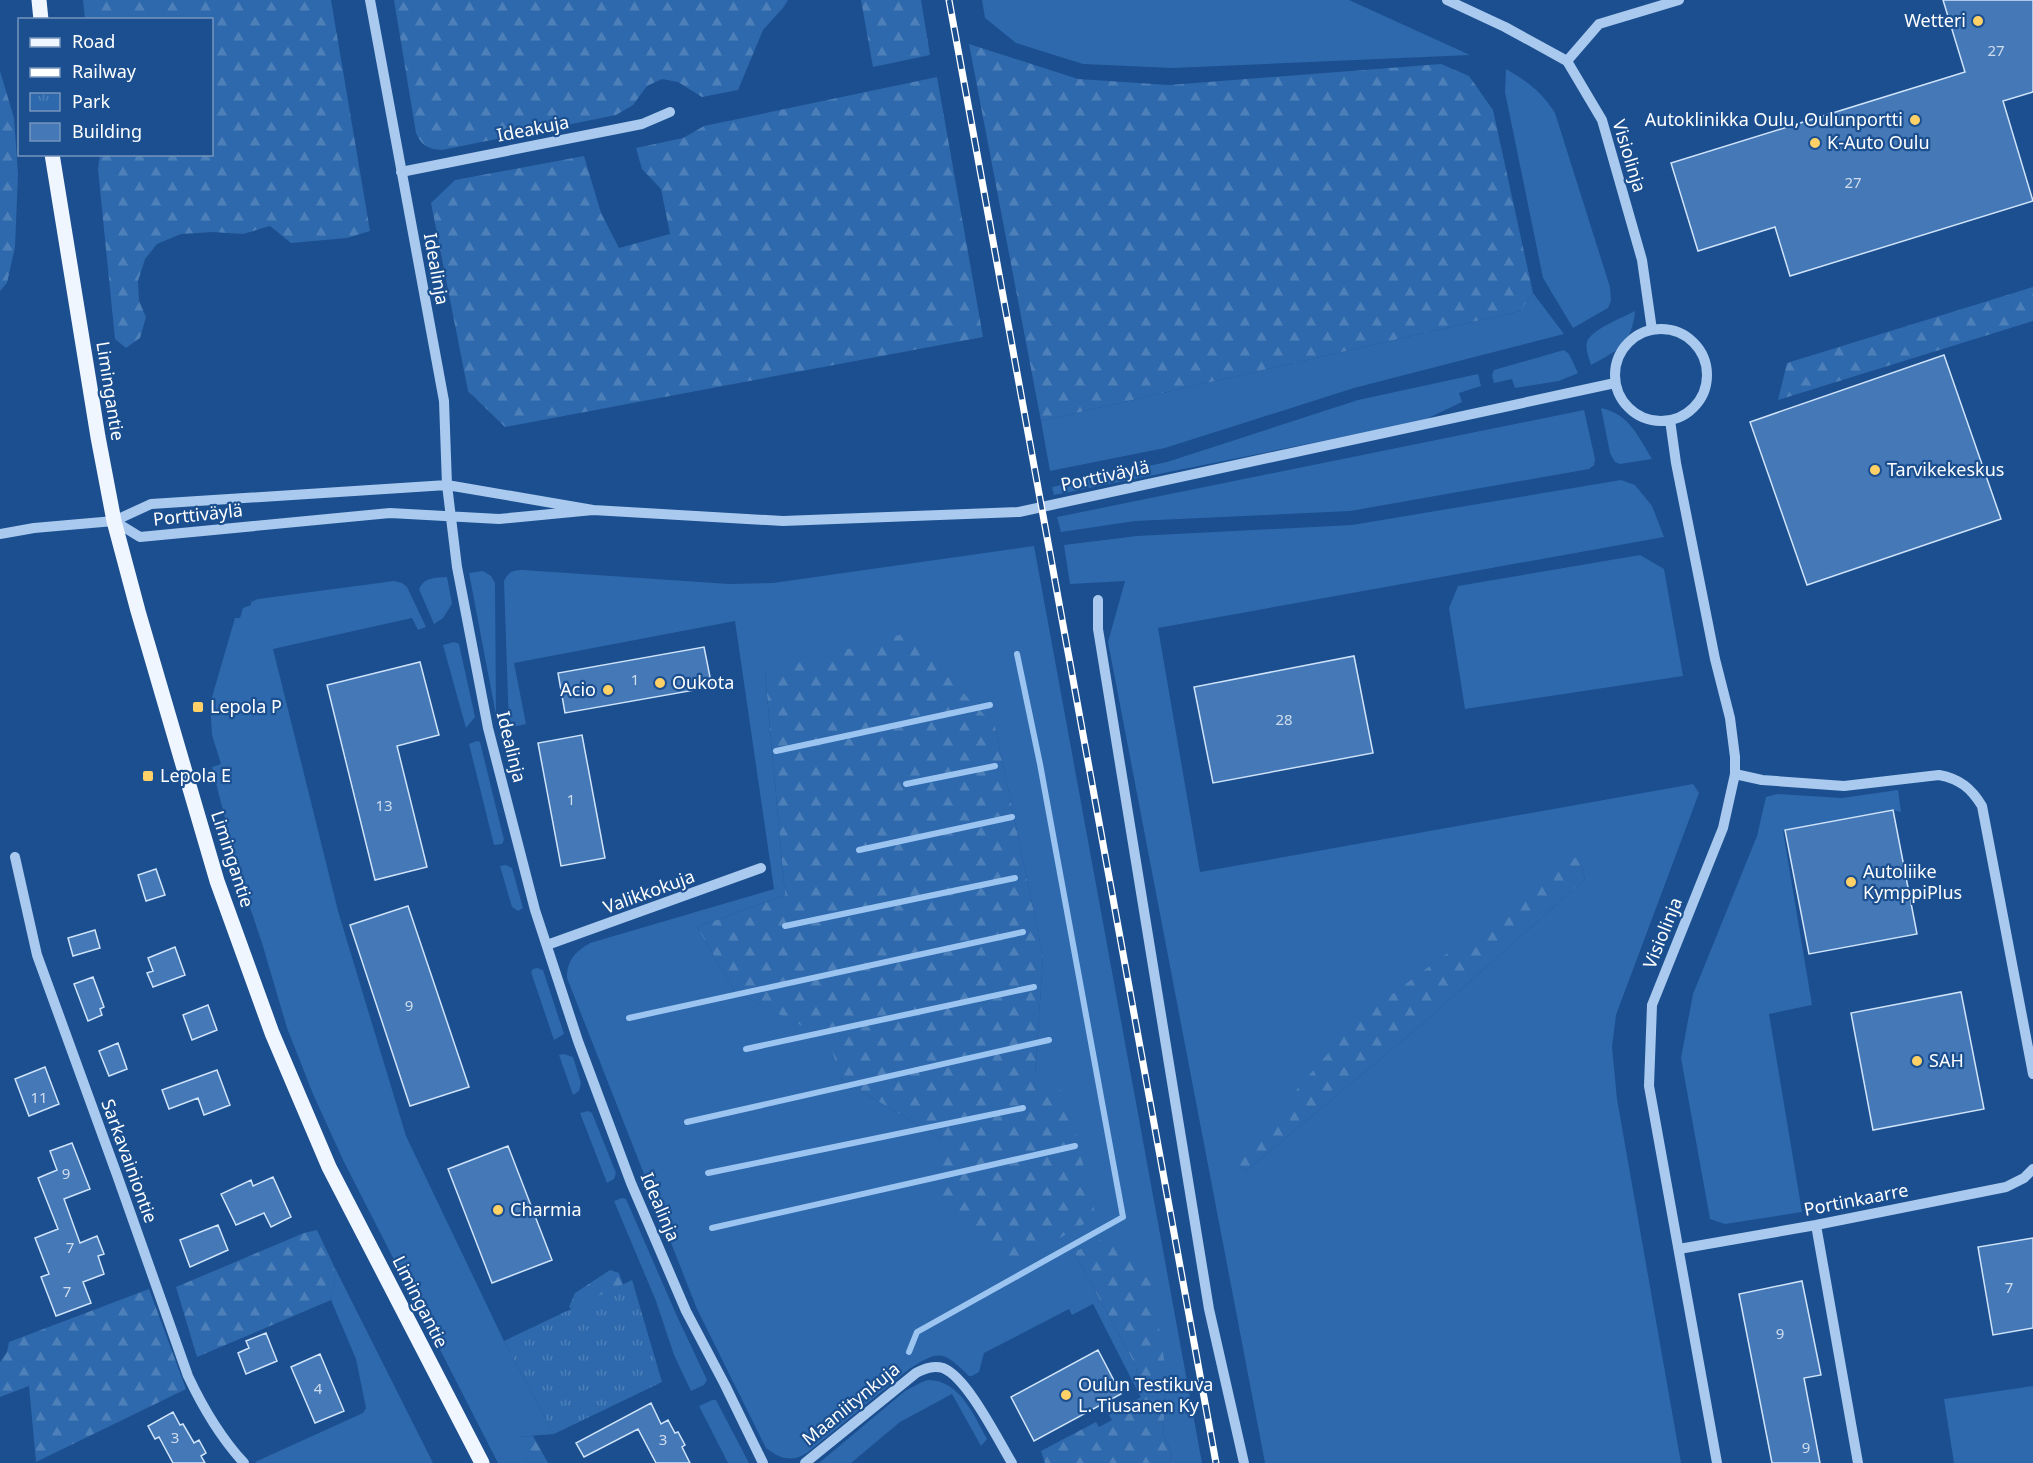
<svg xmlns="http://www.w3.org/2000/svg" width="2033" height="1463" viewBox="0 0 2033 1463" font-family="'Noto Sans',sans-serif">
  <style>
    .green { fill: #2e69ad; fill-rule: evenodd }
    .forest { fill: url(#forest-firs) }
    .park { fill: url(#park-tufts) }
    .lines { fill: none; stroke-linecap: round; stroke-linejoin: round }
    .stream { stroke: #9cc4f0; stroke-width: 6 }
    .building { fill: #4478b7; stroke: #cfe3fa; stroke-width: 1.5 }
    .minor { stroke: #a9c9ee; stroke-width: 10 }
    .major { stroke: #f0f6ff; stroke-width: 15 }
    .rail-casing { stroke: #fff; stroke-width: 7 }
    .rail { stroke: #1b4f8f; stroke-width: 4.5; stroke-dasharray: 14; stroke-linecap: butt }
    .poi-dot { fill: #ffd166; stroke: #1b4f8f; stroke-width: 2 }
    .labels { text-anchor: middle; stroke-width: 4.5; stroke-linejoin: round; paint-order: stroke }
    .number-label { font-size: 15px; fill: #d0dded }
    .poi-label { font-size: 18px; fill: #fff; stroke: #1b4f8f; text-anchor: start }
    .street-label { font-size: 18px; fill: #fff; stroke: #1b4f8f }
  </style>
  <defs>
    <pattern id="forest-firs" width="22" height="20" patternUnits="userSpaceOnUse" patternTransform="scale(1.5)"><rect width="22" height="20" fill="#2e69ad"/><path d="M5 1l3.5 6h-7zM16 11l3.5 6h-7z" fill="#4d80b9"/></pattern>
    <pattern id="park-tufts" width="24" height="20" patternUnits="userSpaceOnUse" patternTransform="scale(1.5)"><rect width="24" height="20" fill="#2e69ad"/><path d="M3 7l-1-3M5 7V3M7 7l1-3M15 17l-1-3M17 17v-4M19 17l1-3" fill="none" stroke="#4d80b9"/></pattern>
  </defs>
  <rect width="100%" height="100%" fill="#1b4f8f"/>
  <path class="green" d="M982 0H1349L1470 55 1172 68 1083 64 1016 43 985 18Z
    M1506 69C1527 81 1542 92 1555 113L1610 287 1611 301 1608 308 1573 328 1543 278 1505 92Z
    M1533 293 1564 334 1354 388 1165 448 1050 471 1041 421 1520 311Z
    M1635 311C1632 344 1617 351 1591 365 1589 358 1585 349 1587 342 1590 330 1624 317 1635 311Z
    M1564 350 1569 354 1578 373 1559 381 1515 388 1512 379 1494 383 1492 375 1494 370Z
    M1478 374 1481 386 1459 393 1462 402 1422 421 1054 495 1052 487 1167 462 1358 400Z
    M1601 408C1629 414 1638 436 1652 459L1620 464 1615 462 1610 453Z
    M1584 410 1595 459 1594 465 1589 469 1350 511 1135 521 1061 532 1057 517Z
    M1621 480 1635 485 1652 506 1664 537 1158 628 1200 872 1693 784 1699 793 1616 1015 1612 1047 1617 1099 1681 1463H1265L1108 642 1125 581 1070 584 1064 545 1137 536 1352 525ZM1579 856 1585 879 1422 1024 1246 1171 1236 1161Z
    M1034 546 1202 1463H1169L1172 1456 1163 1432 1167 1377 1074 1252 1136 1366 1141 1398 1093 1304 1072 1315 1069 1309 984 1353 979 1372 972 1376H969C943 1351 940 1349 909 1369L808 1452C793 1463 780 1459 766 1448L697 1309 567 978C567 960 575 952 590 943L774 889 735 621 514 663 526 724 509 728 504 581C508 572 513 570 523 570L729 584 773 583ZM765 673 995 726 1043 956 1035 1075 942 1139 842 1080 829 1039 735 992 697 927 785 895Z
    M1640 555 1664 569 1683 676 1465 709 1449 608 1458 586Z
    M483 571 491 576 495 583 496 715 469 573Z
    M447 577 452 604 443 618 434 624 419 589C425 577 434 578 447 577Z
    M394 581 402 583 407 587 426 627 418 630 412 618 273 649 338 911 406 1136 504 1341 554 1434 517 1437 529 1463H498L344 1162 313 1094 287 1028 262 943 239 875 212 767 221 764 212 735 210 704 235 618H240L243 608 251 605V602L258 599Z
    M454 642 459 644 475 717 466 728 443 645Z
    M477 741 480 742 504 840 502 844 494 845 469 744Z
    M1898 790 1901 812 1893 810 1783 831 1812 1005 1769 1014 1802 1212 1725 1224 1710 1219 1681 1058 1693 994 1757 836 1766 797 1777 794 1842 798Z
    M506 865 512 868 523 908 518 911 512 907 500 866Z
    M537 968 543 970 564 1034 554 1040 531 972 533 969Z
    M564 1054 573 1057 581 1083 579 1091 573 1095 559 1055Z
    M588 1111 592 1113 616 1173 614 1179 607 1183 580 1113Z
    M622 1198 626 1199 676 1314 707 1380 704 1385 691 1391 674 1355 656 1301 614 1201Z
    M333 1264 433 1463H257L255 1462 363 1413 366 1408 356 1359 331 1300 335 1277Z
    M928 1380C960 1380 974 1416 987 1439L981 1446 952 1394 900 1422 851 1463H819L905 1391 922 1382Z
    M2033 1386V1463H1954L1944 1399Z
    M712 1400H716L749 1463H728L699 1406Z"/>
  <path class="forest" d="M83 0H331L370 231 347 238 291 243 270 226 243 234 213 232 181 234 157 244 145 259 138 281 139 301 146 317 140 338 126 348 115 339 98 169 100 155 212 154V20L85 19Z
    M394 0H788L783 8 763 30 738 90 702 97 678 82 662 79 647 86 633 105 616 115 442 150C428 149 422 146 416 133Z
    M861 0H921L930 55 873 67Z
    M969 44 1078 79 1169 85 1441 64 1469 76 1493 110 1533 293 1520 311 1041 421Z
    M0 71 14 118 18 174 15 247 7 283 0 291Z
    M937 77 983 337 505 427 468 391 431 203 455 180 584 156 601 213 619 248 670 234 661 189 642 169 636 148 683 138 704 126Z
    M2033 287V321L1778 400 1787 363Z
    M906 633 995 726 1043 956 1035 1075 1066 1094 1096 1217 1012 1266 935 1188 942 1139 842 1080 828 1039 735 992 697 927 785 895 765 672Z
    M1579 855 1585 879 1422 1024 1246 1171 1235 1161 1356 1021Z
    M317 1230 333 1264 335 1277 331 1300 197 1357 176 1287 304 1233Z
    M1117 1233 1150 1273 1167 1377 1163 1432 1172 1456 1169 1463H1045L1041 1451 1096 1422 1099 1427 1112 1420 1109 1415 1141 1397 1136 1366 1074 1252Z
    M610 1270 619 1273 640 1334 603 1332 569 1307 575 1293Z
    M149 1289 186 1389 36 1462 29 1386 0 1397V1362L7 1352 9 1342Z
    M533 1436 548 1463H529L516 1437Z"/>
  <path class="park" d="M632 1280 662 1382 554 1434 504 1341Z"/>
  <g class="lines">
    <path class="stream" d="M776 751 990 705
      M906 784 995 766
      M859 850 1012 817
      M785 926 1015 878
      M629 1018 1023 932
      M746 1049 1034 987
      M687 1122 1049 1040
      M708 1173 1023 1108
      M712 1228 1075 1146
      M909 1352 917 1332 1123 1217 1040 764 1017 654"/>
  </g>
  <path class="building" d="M1943 0H2033V92L2003 101 2033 201 1790 276 1775 227 1698 251 1671 163 1965 72Z
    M1944 355 2001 519 1807 585 1750 422Z
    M704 647 712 687 565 713 558 673Z
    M1354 656 1373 753 1213 783 1194 687Z
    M420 662 439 735 397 746 427 867 375 880 327 685Z
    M582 735 605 858 561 866 538 743Z
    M1893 810 1917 934 1809 954 1785 830Z
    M156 869 165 895 146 901 138 875Z
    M408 906 469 1087 410 1106 350 925Z
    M95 930 100 948 73 956 68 938Z
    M175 947 185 975 153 987 147 973 153 971 148 958Z
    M93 977 104 1007 100 1009 102 1015 88 1021 74 984Z
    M1961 992 1984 1109 1873 1130 1851 1013Z
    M208 1005 217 1030 192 1040 183 1015Z
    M118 1043 127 1069 109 1076 99 1051Z
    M45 1067 59 1104 29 1116 15 1079Z
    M217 1070 230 1105 204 1115 198 1098 169 1109 162 1090Z
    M72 1143 90 1189 64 1199 80 1243 97 1236 104 1254 98 1256 104 1274 83 1282 91 1303 56 1316 41 1277 49 1274 35 1238 58 1229 38 1178 57 1170 50 1151Z
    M508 1146 552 1260 492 1283 448 1169Z
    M273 1177 291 1217 271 1227 264 1213 236 1225 221 1194 251 1180 253 1186Z
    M218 1225 228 1250 190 1267 180 1240Z
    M2033 1238V1328L1993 1335 1978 1247Z
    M1802 1281 1821 1375 1804 1378 1820 1463H1772L1739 1294Z
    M266 1333 277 1361 246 1374 238 1353 249 1348 246 1341Z
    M1098 1350 1121 1394 1034 1441 1011 1397Z
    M320 1354 344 1411 315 1423 291 1367Z
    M651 1403 661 1424 668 1420 675 1433 678 1432 685 1445 682 1447 690 1463H656L638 1429 584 1457 576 1443Z
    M173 1412 180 1425 183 1424 194 1443 199 1440 206 1453 201 1456 205 1463H173L159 1437 155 1439 148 1426Z"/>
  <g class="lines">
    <path class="minor" d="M370 0 444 401 447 485 457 567 488 728 535 910 578 1041 631 1183 686 1311 725 1385 763 1463
      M1447 0 1505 27 1567 61 1602 120 1642 260 1652 330
      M1567 61 1599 24 1679 0
      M401 172 642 124 670 112
      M1615 375a46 46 0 1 1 92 0a46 46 0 1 1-92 0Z
      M1670 420 1676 463 1715 659 1730 718 1735 757V774L1723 828 1652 1005 1649 1086 1717 1463
      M593 510 783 521 1019 512 1615 383
      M0 534 34 528 114 521 151 504 447 485 593 510 499 519 390 513 140 537 114 521
      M1098 600V629L1209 1309 1244 1463
      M1735 774 1762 780 1844 786 1939 775C1960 779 1971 788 1982 806L2033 1074
      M15 857 37 955 117 1175 188 1376C203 1408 220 1437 244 1463
      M547 945 761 868
      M1816 1225 1858 1463
      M1679 1249 1816 1225 2006 1187 2024 1178 2033 1169
      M805 1463 916 1373C924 1369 933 1365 943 1368 967 1377 998 1440 1012 1463"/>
    <path class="major" d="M39 0 41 20
      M52 154 98 437 114 521 138 611 217 881 272 1033 329 1167 482 1463"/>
    <defs>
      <path id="rail" d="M949 0 1216 1463"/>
    </defs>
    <use href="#rail" class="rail-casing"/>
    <use href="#rail" class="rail"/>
  </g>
  <g class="poi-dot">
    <circle cx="1978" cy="21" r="6"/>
    <circle cx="1915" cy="120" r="6"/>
    <circle cx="1815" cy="143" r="6"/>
    <circle cx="1875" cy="470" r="6"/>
    <circle cx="660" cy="683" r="6"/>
    <circle cx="608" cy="690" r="6"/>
    <rect x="192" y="701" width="12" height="12" rx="3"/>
    <rect x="142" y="770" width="12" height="12" rx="3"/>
    <circle cx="1851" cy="882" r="6"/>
    <circle cx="1917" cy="1061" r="6"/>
    <circle cx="498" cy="1210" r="6"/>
    <circle cx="1066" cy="1395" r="6"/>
  </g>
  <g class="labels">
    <g class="number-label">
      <text x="1996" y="56">27</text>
      <text x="1853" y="188">27</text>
      <text x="635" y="685">1</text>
      <text x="1284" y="725">28</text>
      <text x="571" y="805">1</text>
      <text x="384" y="811">13</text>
      <text x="409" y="1011">9</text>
      <text x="39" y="1103">11</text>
      <text x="66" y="1179">9</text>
      <text x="70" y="1253">7</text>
      <text x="2009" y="1293">7</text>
      <text x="67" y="1297">7</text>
      <text x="1780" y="1339">9</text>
      <text x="318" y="1394">4</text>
      <text x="175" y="1443">3</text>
      <text x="663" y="1445">3</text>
      <text x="1806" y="1453">9</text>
    </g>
    <g class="poi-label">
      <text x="1966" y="27" text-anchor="end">Wetteri</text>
      <text x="1903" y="126" text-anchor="end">Autoklinikka Oulu, Oulunportti</text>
      <text x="1827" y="149">K-Auto Oulu</text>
      <text x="1887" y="476">Tarvikekeskus</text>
      <text x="672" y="689">Oukota</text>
      <text x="596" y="696" text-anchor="end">Acio</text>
      <text x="210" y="713">Lepola P</text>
      <text x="160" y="782">Lepola E</text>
      <text x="1863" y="878">Autoliike<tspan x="1863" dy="21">KymppiPlus</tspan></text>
      <text x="1929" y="1067">SAH</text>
      <text x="510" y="1216">Charmia</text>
      <text x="1078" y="1391">Oulun Testikuva<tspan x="1078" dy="21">L. Tiusanen Ky</tspan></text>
    </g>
    <g class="street-label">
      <text transform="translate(533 129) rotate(-11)" y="6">Ideakuja</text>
      <text transform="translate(1629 156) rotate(73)" y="6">Visiolinja</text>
      <text transform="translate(436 269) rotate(80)" y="6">Idealinja</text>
      <text transform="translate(110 391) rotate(81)" y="6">Limingantie</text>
      <text transform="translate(1105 476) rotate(-12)" y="6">Porttiväylä</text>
      <text transform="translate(198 515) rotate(-6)" y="6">Porttiväylä</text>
      <text transform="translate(511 747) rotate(76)" y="6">Idealinja</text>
      <text transform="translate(232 859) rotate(72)" y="6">Limingantie</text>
      <text transform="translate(649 892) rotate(-20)" y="6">Valikkokuja</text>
      <text transform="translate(1663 933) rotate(-68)" y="6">Visiolinja</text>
      <text transform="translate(129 1161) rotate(70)" y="6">Sarkavainiontie</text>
      <text transform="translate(1856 1200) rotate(-11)" y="6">Portinkaarre</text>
      <text transform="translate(660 1207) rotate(67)" y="6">Idealinja</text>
      <text transform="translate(420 1302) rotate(63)" y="6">Limingantie</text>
      <text transform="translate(851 1404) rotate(-39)" y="6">Maaniitynkuja</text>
    </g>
  </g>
  <rect x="18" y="18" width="195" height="138" fill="#1b4f8f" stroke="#7695bc" stroke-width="1.5"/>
  <rect x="30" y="38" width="30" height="9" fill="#f0f6ff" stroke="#7695bc" stroke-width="1.5"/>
  <text x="72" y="48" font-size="18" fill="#ffffff">Road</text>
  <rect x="30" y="68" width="30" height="9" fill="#ffffff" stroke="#7695bc" stroke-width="1.5"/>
  <text x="72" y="78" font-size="18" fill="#ffffff">Railway</text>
  <rect x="30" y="93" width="30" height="18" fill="url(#park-tufts)" stroke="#7695bc" stroke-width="1.5"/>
  <text x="72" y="108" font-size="18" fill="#ffffff">Park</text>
  <rect x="30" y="123" width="30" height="18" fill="#4478b7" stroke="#7695bc" stroke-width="1.5"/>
  <text x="72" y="138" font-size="18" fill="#ffffff">Building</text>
</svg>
